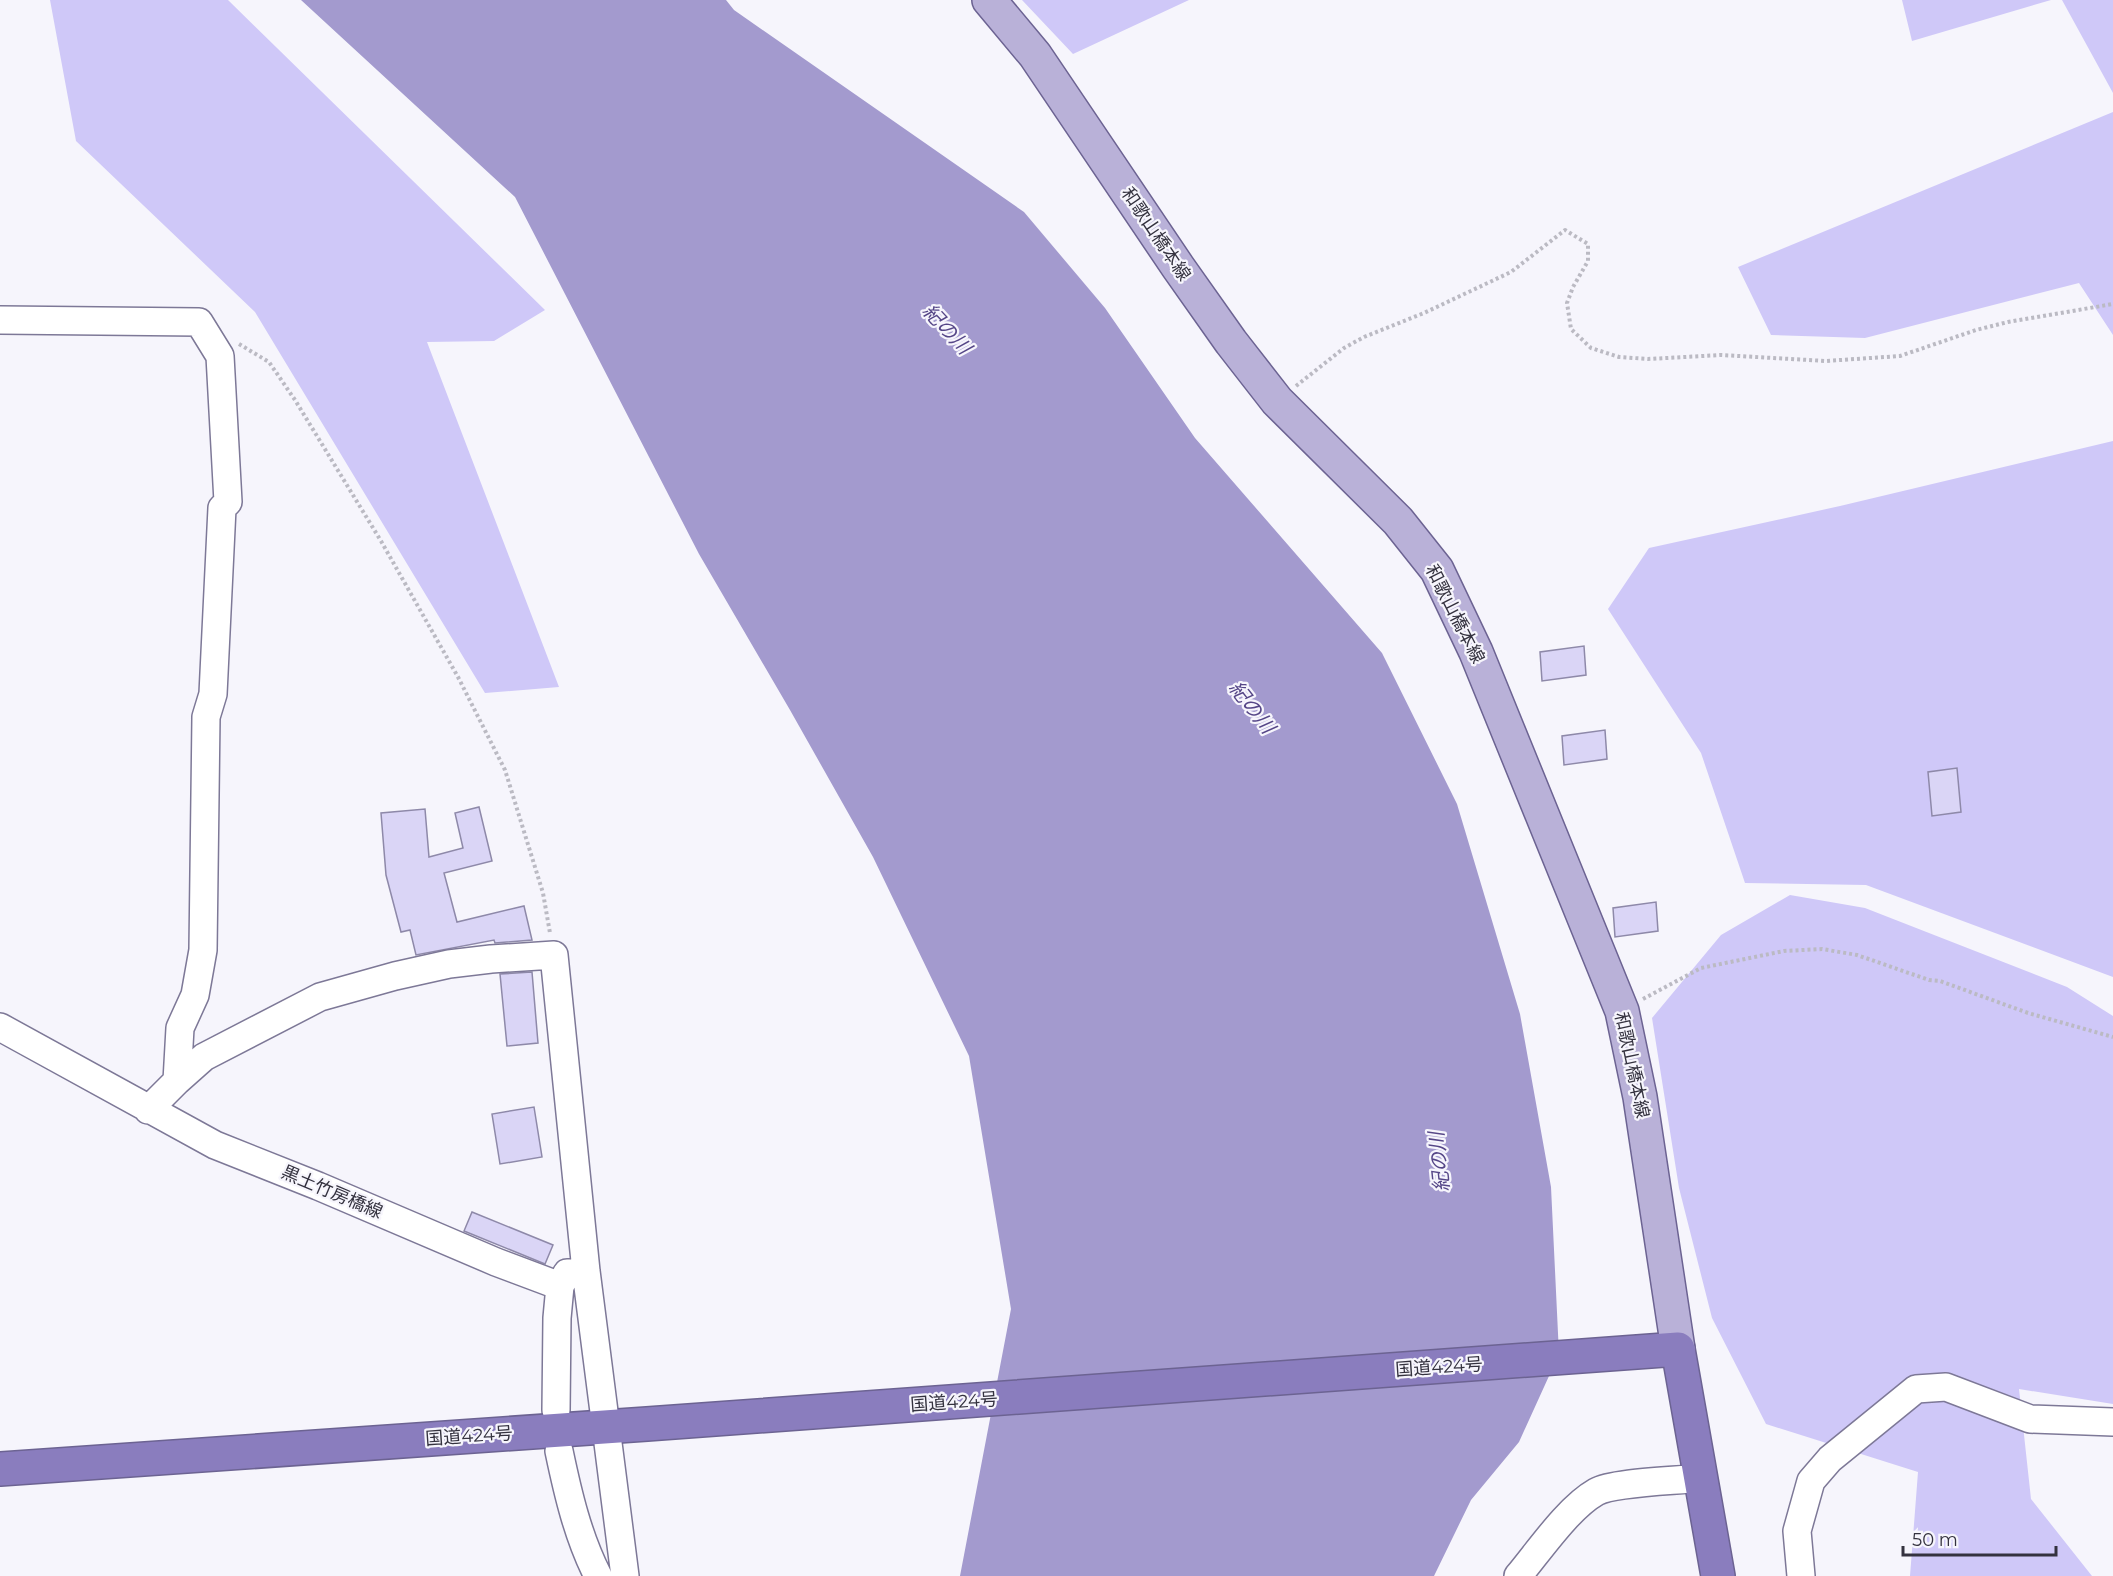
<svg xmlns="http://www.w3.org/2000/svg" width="2113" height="1576" viewBox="0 0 2113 1576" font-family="Montserrat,'Noto Sans JP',sans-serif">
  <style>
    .green { fill: #cfc8f8 }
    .water { fill: #a39ace }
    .building { fill: #dad5f6; stroke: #8e89a9; stroke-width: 1.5 }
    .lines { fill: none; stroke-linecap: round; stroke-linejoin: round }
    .minor-casing { stroke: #7d7897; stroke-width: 30 }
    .major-casing { stroke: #6c6392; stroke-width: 36 }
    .highway-casing { stroke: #6c6392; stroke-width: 36 }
    .path { stroke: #bbbac3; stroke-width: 4; stroke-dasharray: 3 3; stroke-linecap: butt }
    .minor { stroke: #fff; stroke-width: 27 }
    .major { stroke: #b9b1d8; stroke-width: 33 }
    .highway { stroke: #8a7dbe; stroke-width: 33 }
    .labels { text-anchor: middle; stroke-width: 4.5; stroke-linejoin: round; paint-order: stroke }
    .street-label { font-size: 18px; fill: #34323f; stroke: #f6f5fc }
    .water-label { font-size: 20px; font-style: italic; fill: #554687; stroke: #f6f5fc }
  </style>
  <rect width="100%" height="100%" fill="#f6f5fc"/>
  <path class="green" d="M50 0H228L545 310 494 341 427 342 559 687 485 693 255 312 76 141Z
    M1022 0H1189L1073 54Z
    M1902 0H2051L1912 41Z
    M2062 0H2113V93Z
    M2113 112V335L2079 283 1865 338 1771 335 1738 267Z
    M2113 441V977L1866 885 1745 883 1701 753 1608 609 1649 548 1840 506Z
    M1790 895 1865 908 2067 987 2113 1016V1404L2019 1389 2031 1499 2092 1576H1910L1918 1472 1766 1424 1712 1318 1679 1188 1652 1018 1721 935Z"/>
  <path class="water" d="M301 0H726L734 10 1024 212 1105 308 1195 438 1382 653 1457 804 1520 1014 1551 1187 1559 1354 1519 1442 1471 1500 1434 1576H960L1011 1309 969 1056 873 857 790 710 699 554 515 197Z"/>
  <path class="building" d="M1584 646 1586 675 1542 681 1540 652Z
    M1605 730 1607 759 1564 765 1562 736Z
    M1957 768 1961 812 1932 816 1928 772Z
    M479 807 492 861 444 873 457 922 524 906 532 940 495 943 494 940 416 955 410 930 401 932 386 875 381 813 425 809 429 857 463 848 455 813Z
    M1656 902 1658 931 1615 937 1613 908Z
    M532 972 538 1043 507 1046 500 974Z
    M534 1107 542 1157 500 1164 492 1114Z
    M472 1212 553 1245 545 1264 464 1231Z"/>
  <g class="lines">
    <defs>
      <path id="minor" d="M0 320 199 322 220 356 228 502 222 508 213 694 206 717 203 950 195 995 180 1028 177 1081 148 1110
        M0 1027 215 1145 318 1186 496 1262 560 1286
        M177 1081 204 1057 320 997 395 976 449 964 491 959 554 955 586 1271 625 1576
        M556 1410 557 1318 560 1286 567 1273H570
        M559 1451C568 1494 578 1537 598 1576
        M1518 1576C1539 1551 1568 1508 1596 1492 1614 1482 1677 1481 1700 1478
        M1801 1576 1797 1531 1811 1481 1830 1459 1916 1389 1946 1387 2030 1419 2113 1422"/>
      <path id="major" d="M989 0 1035 55 1178 267 1231 342 1277 401 1398 521 1437 570 1476 652 1622 1011 1640 1097 1678 1349"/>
      <path id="highway" d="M0 1469 647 1424 1678 1349 1718 1576"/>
    </defs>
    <use href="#minor" class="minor-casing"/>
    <use href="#major" class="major-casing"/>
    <use href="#highway" class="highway-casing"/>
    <path class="path" d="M239 344 269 362 295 400 381 541 458 677 505 770 543 893 550 933
      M1296 386 1344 348 1364 337 1424 313 1511 272 1565 230 1588 244V261L1573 287 1567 303 1571 329 1591 348 1619 357 1648 359 1721 355 1826 361 1900 356 1976 330 2008 322 2113 304
      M1643 999 1701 968 1784 951 1822 949 1857 955 1929 980 1940 981 2028 1013 2113 1037"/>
    <use href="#minor" class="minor"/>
    <use href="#major" class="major"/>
    <use href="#highway" class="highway"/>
  </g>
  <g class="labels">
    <g class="street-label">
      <text transform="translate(1156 234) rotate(56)" y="6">和歌山橋本線</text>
      <text transform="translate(1455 614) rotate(63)" y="6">和歌山橋本線</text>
      <text transform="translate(1632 1065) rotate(78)" y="6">和歌山橋本線</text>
      <text transform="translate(332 1192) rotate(23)" y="6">黒土竹房橋線</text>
      <text transform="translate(1439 1367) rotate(-4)" y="6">国道424号</text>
      <text transform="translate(954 1402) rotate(-4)" y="6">国道424号</text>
      <text transform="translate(469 1436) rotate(-4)" y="6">国道424号</text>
    </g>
    <g class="water-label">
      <text transform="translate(947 329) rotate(47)" y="7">紀の川</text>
      <text transform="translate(1252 707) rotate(52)" y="7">紀の川</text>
      <text transform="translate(1439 1162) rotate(-96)" y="7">紀の川</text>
    </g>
  </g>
  <path d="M1903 1546v9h153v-9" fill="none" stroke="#34323f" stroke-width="3"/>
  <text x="1912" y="1546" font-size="18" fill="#34323f" stroke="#f6f5fc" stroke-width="4.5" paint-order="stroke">50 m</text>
</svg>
